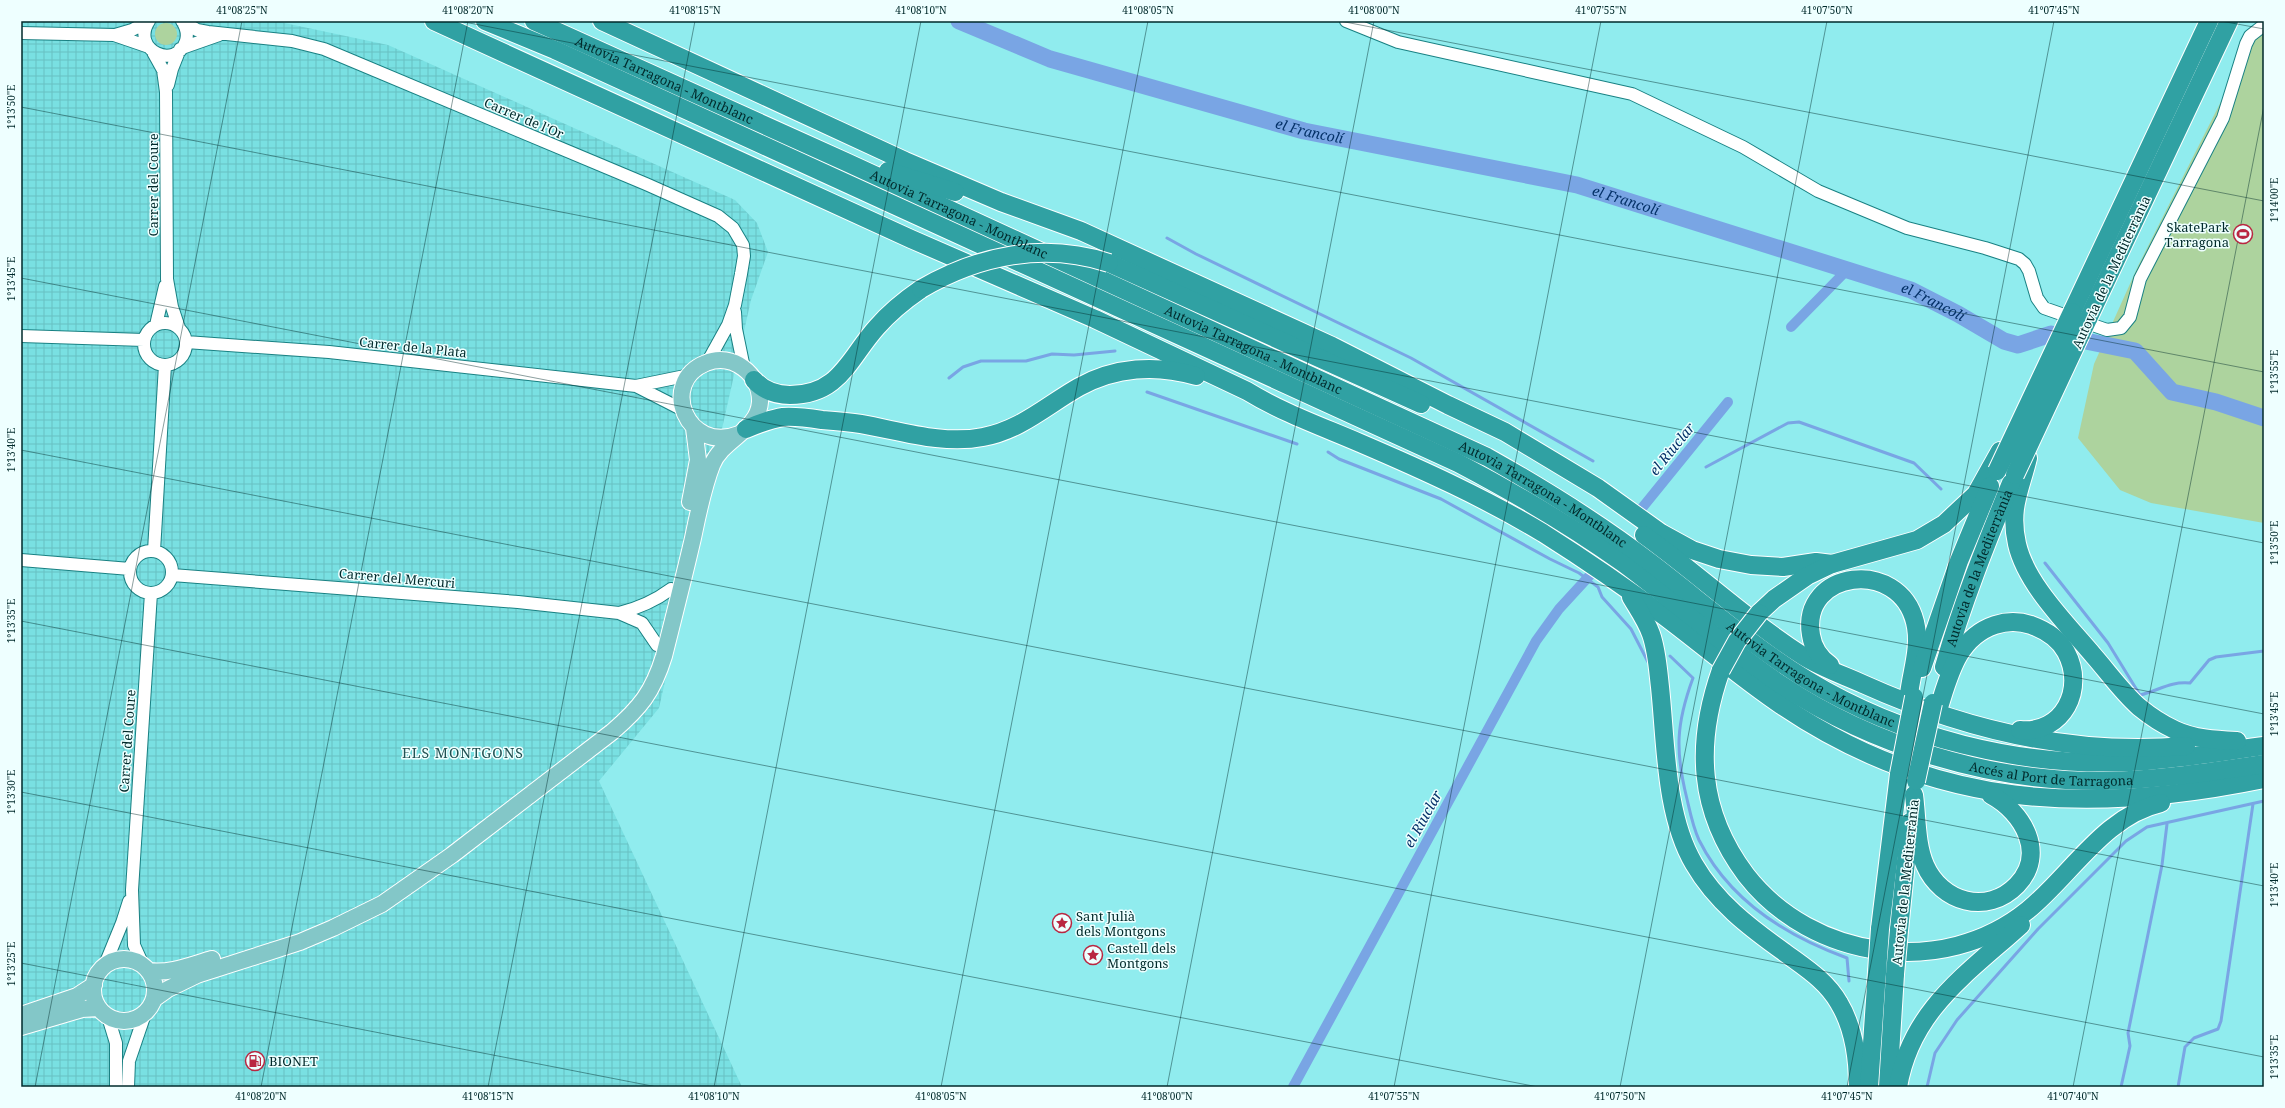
<svg xmlns="http://www.w3.org/2000/svg" width="2285" height="1108" viewBox="0 0 2285 1108" font-family="'Noto Serif',serif">
  <style>
    .industrial { fill: url(#industrial-grid) }
    .green { fill: #add39e }
    .lines { fill: none; stroke-linecap: round; stroke-linejoin: round }
    .stream { stroke: #79a5e4; stroke-width: 3 }
    .canal { stroke: #79a5e4; stroke-width: 10 }
    .river { stroke: #79a5e4; stroke-width: 17 }
    .minor-casing { stroke: #198183; stroke-width: 14 }
    .major-casing { stroke: #fff; stroke-width: 18 }
    .highway-casing { stroke: #fff; stroke-width: 20 }
    .minor { stroke: #fff; stroke-width: 12 }
    .major { stroke: #83c7c8; stroke-width: 16 }
    .highway { stroke: #30a1a3; stroke-width: 18 }
    .highway-bridge-casing { stroke: #fff; stroke-width: 20; stroke-linecap: butt }
    .highway-bridge { stroke: #30a1a3; stroke-width: 18 }
    .ticks { fill: none; stroke: #002a2b; stroke-width: 1; stroke-opacity: 0.45 }
    .labels { text-anchor: middle; stroke-width: 3; stroke-linejoin: round; paint-order: stroke }
    .street-label { font-size: 13px; fill: #002a2b; stroke: #eff }
    .poi-label { font-size: 13px; fill: #002a2b; stroke: #eff; text-anchor: start }
    .water-label { font-size: 14px; font-style: italic; fill: #053269; stroke: #eff }
    .neighbourhood-label { font-size: 14px; letter-spacing: 1px; fill: #205152; stroke: #eff }
    .neatline { fill: none; stroke: #002a2b; stroke-width: 1.5 }
    .ticks-label { font-size: 10px; text-anchor: middle; fill: #002a2b }
  </style>
  <defs>
    <pattern id="industrial-grid" width="8" height="8" patternUnits="userSpaceOnUse"><rect width="8" height="8" fill="#79e0e2"/><path d="M0 4h8M4 0v8" fill="none" stroke="#67c0c2"/></pattern>
  </defs>
  <rect width="100%" height="100%" fill="#90ecee"/>
  <path class="industrial" d="M21 21H275L388 45 735 200 757 223 768 252 751 300 659 708 599 781 742 1087H21Z"/>
  <path class="green" d="M155 34a11 11 0 1 1 22 0a11 11 0 1 1-22 0Z
    M2264 27V523L2151 503 2120 490 2078 438 2094 364 2138 266 2254 36Z"/>
  <g class="lines">
    <path class="stream" d="M1167 238 1196 254 1411 358 1593 461
      M949 378 963 367 981 361H1026L1052 354 1074 355 1115 351
      M1147 392 1297 444
      M1328 452 1339 459 1441 499 1550 559 1579 573 1598 587 1602 597 1631 629 1648 662
      M1706 467 1788 423 1799 422 1914 463 1941 489
      M2045 563 2108 643 2140 695C2158 691 2170 681 2190 683L2209 660 2216 657 2264 651
      M1670 656 1693 678C1676 724 1675 751 1687 799 1690 812 1693 827 1699 840 1729 900 1786 936 1847 958L1849 981
      M1927 1087 1935 1053 1957 1020 2038 929 2126 841 2147 827 2264 801
      M2121 1087 2130 1046 2128 1033 2162 865 2167 824
      M2178 1087 2185 1047 2194 1038 2218 1029 2221 1021 2253 804"/>
    <path class="canal" d="M1791 327 1848 269
      M1638 513 1728 402
      M1293 1087 1536 641 1559 609 1592 573"/>
    <path class="river" id="s1" d="M959 21 1050 59 1304 131 1577 185 1911 290 1958 314 2004 341 2018 345 2051 334 2135 351 2172 392 2216 402 2264 418"/>
    <defs>
      <path id="minor" d="M149 21C130 50 176 71 186 41 188 34 186 27 182 21
        M182 21 197 30 208 32 292 41 324 49 646 184 718 216 733 228 743 245 744 256 741 274 735 305 728 325 707 363
        M1346 21 1398 42 1632 94 1743 147 1818 191 1907 228 1985 248 2019 259 2025 264 2029 271 2037 298 2044 308 2107 330 2121 328 2130 317 2140 279 2223 118 2246 44 2250 36 2264 25
        M21 33 114 35 149 47
        M115 35 132 30 149 21
        M182 48 219 35
        M153 52 163 70 166 92 167 279 172 307 179 328
        M168 85 172 69 180 49
        M735 312 736 329 744 368
        M144 344a21 21 0 1 1 42 0a21 21 0 1 1-42 0Z
        M156 325 165 286
        M21 336 144 340
        M186 342 329 352 636 386 690 375
        M636 386 683 410
        M130 572a21 21 0 1 1 42 0a21 21 0 1 1-42 0Z
        M154 551 165 365
        M21 560 130 569
        M172 575 518 602 619 613 642 623 657 645
        M619 613C639 608 655 601 671 589
        M143 965 134 945 132 890 151 593
        M104 967 122 923 129 901
        M108 1017 116 1043V1087
        M128 1087 129 1061 145 1014"/>
      <path id="major" d="M690 502 698 460 694 428
        M93 990a31 31 0 1 1 62 0a31 31 0 1 1-62 0Z
        M149 971C170 974 191 965 212 959
        M154 999 168 989 197 975 300 942 333 928 382 904 452 855 612 732C640 708 653 692 664 656 674 616 684 577 693 538 698 514 703 488 712 465 722 439 758 431 760 402 761 374 732 352 706 363 658 382 687 455 739 434
        M21 1015 77 996 94 985
        M21 1027 82 1009 99 1008"/>
      <g id="highway">
        <path d="M434 21 911 239 1095 319 1247 391C1283 413 1323 427 1360 443 1423 470 1485 498 1543 533 1584 559 1625 587 1664 616 1704 646 1741 678 1781 705 1934 809 2089 815 2264 779"/>
        <path id="s2" d="M485 21 555 50 1458 463C1515 493 1570 525 1623 563 1676 602 1725 647 1780 684 1873 746 1991 782 2103 781 2157 780 2211 772 2264 764"/>
        <path id="s3" d="M534 21 846 162 1487 457C1544 489 1599 523 1651 563 1702 602 1752 646 1807 680 1903 738 2019 767 2131 762 2175 760 2220 752 2264 746"/>
        <path d="M602 21 905 161 1001 202 1081 231 1332 346 1448 405 1505 432 1598 488 1661 533 1692 550 1719 559 1751 565 1783 567 1816 562 1832 564"/>
        <path d="M888 171 955 192"/>
        <path d="M1109 263 1421 404"/>
        <path d="M2072 312 2209 21"/>
        <path d="M2088 319 2229 21"/>
        <path d="M754 380C764 391 776 395 790 395 840 395 849 358 877 327 890 312 905 300 921 289"/>
        <path d="M746 429C758 424 770 419 783 417 796 416 809 418 822 420 835 421 848 422 861 424 901 431 943 445 983 437 1021 430 1047 405 1079 387 1115 367 1156 364 1196 376"/>
        <path d="M2028 458C2020 491 2009 508 2017 544 2026 584 2067 624 2093 655 2108 672 2122 692 2139 707 2150 716 2162 724 2175 730 2194 739 2216 740 2237 741"/>
        <path d="M1644 535C1698 574 1747 620 1803 656 1822 668 1843 675 1863 684 1965 730 2073 756 2186 746"/>
        <path d="M1631 597C1638 609 1646 620 1651 634 1657 651 1658 670 1660 687 1666 743 1665 815 1694 864 1716 902 1749 927 1784 952 1804 967 1826 980 1839 1003 1854 1028 1858 1058 1858 1087"/>
        <path d="M1759 613 1774 599 1807 576 1832 564 1917 540 1944 524 1976 494 2000 451"/>
        <path d="M1830 665C1820 658 1813 648 1811 635 1800 570 1899 557 1915 622 1921 646 1912 670 1909 694"/>
        <path id="s4" d="M1944 667C1962 604 1986 544 2011 483"/>
        <path d="M1922 668 1959 561 1990 486"/>
        <path d="M1721 670C1695 744 1698 811 1746 875 1812 960 1943 979 2028 910 2071 875 2104 816 2161 803"/>
        <path d="M1940 704C1950 672 1959 637 1995 625 2007 621 2019 621 2031 625 2045 630 2059 639 2066 652 2086 689 2063 734 2020 730"/>
        <path d="M1914 795C1917 818 1916 844 1925 865 1941 902 1987 916 2017 885 2047 854 2023 812 1991 795"/>
        <path d="M1880 929 1899 774"/>
        <path d="M1899 930 1910 822"/>
        <path d="M1869 1087 1877 972"/>
        <path d="M1888 1087 1895 974"/>
        <path d="M1898 1087C1911 1010 1967 974 2021 925"/>
      </g>
    </defs>
    <use href="#minor" class="minor-casing"/>
    <use href="#major" class="major-casing"/>
    <use href="#highway" class="highway-casing"/>
    <use href="#minor" class="minor"/>
    <use href="#major" class="major"/>
    <use href="#highway" class="highway"/>
    <defs>
      <path id="highway-bridge" d="M921 289C979 255 1044 242 1109 263
        M1997 471 2072 312
        M2015 475 2088 319
        M1721 670 1737 641 1759 613
        M1899 774 1914 697
        M1916 781 1933 703
        M1877 972 1880 929
        M1895 974 1899 930"/>
    </defs>
    <use href="#highway-bridge" class="highway-bridge-casing"/>
    <use href="#highway-bridge" class="highway-bridge"/>
  </g>
  <path class="ticks" d="M459 21 2264 372M1340 21 2264 201M2221 21 2264 29M21 107 2264 543M21 278 2264 714M21 450 2264 886M21 621 2264 1057M21 792 1538 1087M21 963 657 1087M35 1087 242 21M261 1087 468 21M488 1087 695 21M714 1087 921 21M941 1087 1148 21M1167 1087 1374 21M1394 1087 1601 21M1620 1087 1827 21M1847 1087 2054 21M2073 1087 2264 106"/>
  <defs>
    <symbol id="stadium-ring" viewBox="-11 -11 22 22"><circle r="9.5" fill="#eff" stroke="#b92741" stroke-width="1.5"/><path d="M0-5a6.5 5 0 1 0 0 10a6.5 5 0 1 0 0-10ZM-3.5-1.8h7v3.6h-7Z" fill="#b92741"/></symbol>
    <symbol id="sight-ring" viewBox="-11 -11 22 22"><circle r="9.5" fill="#eff" stroke="#b92741" stroke-width="1.5"/><path d="M0-6L1.8-2.2L6-1.7L2.9 1.2L3.7 5.4L0 3.3L-3.7 5.4L-2.9 1.2L-6-1.7L-1.8-2.2Z" fill="#b92741"/></symbol>
    <symbol id="fuel-ring" viewBox="-11 -11 22 22"><circle r="9.5" fill="#eff" stroke="#b92741" stroke-width="1.5"/><path d="M-5.5-6h7V0h2V4h1.3V-2.5L3-4.5l.8-.8L6-3V5H2.5V1h-1V6h-7ZM-4.2-4.7v3.2H.2V-4.7Z" fill="#b92741"/></symbol>
  </defs>
  <g fill-rule="evenodd">
    <use href="#stadium-ring" x="2232" y="223" width="22" height="22"/>
    <use href="#sight-ring" x="1051" y="912" width="22" height="22"/>
    <use href="#sight-ring" x="1082" y="944" width="22" height="22"/>
    <use href="#fuel-ring" x="244" y="1050" width="22" height="22"/>
  </g>
  <g class="labels">
    <g class="street-label">
      <text dy="5" stroke="none"><textPath href="#s3" startOffset="143">Autovia Tarragona - Montblanc</textPath></text>
      <text transform="translate(524 118) rotate(23)" y="5">Carrer de l'Or</text>
      <text transform="translate(153 185) rotate(-90)" y="5">Carrer del Coure</text>
      <text dy="5" stroke="none"><textPath href="#s3" startOffset="467">Autovia Tarragona - Montblanc</textPath></text>
      <text transform="translate(2111 272) rotate(-65)" y="5">Autovia de la Mediterrània</text>
      <text transform="translate(413 347) rotate(6)" y="5">Carrer de la Plata</text>
      <text dy="5" stroke="none"><textPath href="#s3" startOffset="791">Autovia Tarragona - Montblanc</textPath></text>
      <text dy="5" stroke="none"><textPath href="#s3" startOffset="1115">Autovia Tarragona - Montblanc</textPath></text>
      <text dy="5" stroke="none"><textPath href="#s4" startOffset="105">Autovia de la Mediterrània</textPath></text>
      <text transform="translate(397 578) rotate(5)" y="5">Carrer del Mercuri</text>
      <text dy="5" stroke="none"><textPath href="#s3" startOffset="1439">Autovia Tarragona - Montblanc</textPath></text>
      <text transform="translate(127 741) rotate(-86)" y="5">Carrer del Coure</text>
      <text dy="5" stroke="none"><textPath href="#s2" startOffset="1750">Accés al Port de Tarragona</textPath></text>
      <text transform="translate(1905 882) rotate(-84)" y="5">Autovia de la Mediterrània</text>
    </g>
    <g class="poi-label">
      <text x="2229" y="232" text-anchor="end">SkatePark<tspan x="2229" dy="15">Tarragona</tspan></text>
      <text x="1076" y="921">Sant Julià<tspan x="1076" dy="15">dels Montgons</tspan></text>
      <text x="1107" y="953">Castell dels<tspan x="1107" dy="15">Montgons</tspan></text>
      <text x="269" y="1066">BIONET</text>
    </g>
    <g class="water-label">
      <text dy="5" stroke="none"><textPath href="#s1" startOffset="368">el Francolí</textPath></text>
      <text dy="5" stroke="none"><textPath href="#s1" startOffset="692">el Francolí</textPath></text>
      <text dy="5" stroke="none"><textPath href="#s1" startOffset="1016">el Francolí</textPath></text>
      <text transform="translate(1672 449) rotate(-51)" y="5">el Riuclar</text>
      <text transform="translate(1423 819) rotate(-61)" y="5">el Riuclar</text>
    </g>
    <g class="neighbourhood-label">
      <text x="463" y="758">ELS MONTGONS</text>
    </g>
  </g>
  <rect width="2285" height="1108" fill="none" stroke="#eeffff" stroke-width="44"/>
  <rect x="22" y="22" width="2241" height="1064" class="neatline"/>
  <g class="ticks-label">
    <text x="242" y="14">41°08'25"N</text>
    <text x="468" y="14">41°08'20"N</text>
    <text x="695" y="14">41°08'15"N</text>
    <text x="921" y="14">41°08'10"N</text>
    <text x="1148" y="14">41°08'05"N</text>
    <text x="1374" y="14">41°08'00"N</text>
    <text x="1601" y="14">41°07'55"N</text>
    <text x="1827" y="14">41°07'50"N</text>
    <text x="2054" y="14">41°07'45"N</text>
    <text transform="translate(11 107) rotate(-90)" y="4">1°13'50"E</text>
    <text transform="translate(2274 200) rotate(-90)" y="4">1°14'00"E</text>
    <text transform="translate(11 279) rotate(-90)" y="4">1°13'45"E</text>
    <text transform="translate(2274 372) rotate(-90)" y="4">1°13'55"E</text>
    <text transform="translate(11 450) rotate(-90)" y="4">1°13'40"E</text>
    <text transform="translate(2274 543) rotate(-90)" y="4">1°13'50"E</text>
    <text transform="translate(11 621) rotate(-90)" y="4">1°13'35"E</text>
    <text transform="translate(2274 714) rotate(-90)" y="4">1°13'45"E</text>
    <text transform="translate(11 792) rotate(-90)" y="4">1°13'30"E</text>
    <text transform="translate(2274 885) rotate(-90)" y="4">1°13'40"E</text>
    <text transform="translate(11 964) rotate(-90)" y="4">1°13'25"E</text>
    <text transform="translate(2274 1057) rotate(-90)" y="4">1°13'35"E</text>
    <text x="261" y="1100">41°08'20"N</text>
    <text x="488" y="1100">41°08'15"N</text>
    <text x="714" y="1100">41°08'10"N</text>
    <text x="941" y="1100">41°08'05"N</text>
    <text x="1167" y="1100">41°08'00"N</text>
    <text x="1394" y="1100">41°07'55"N</text>
    <text x="1620" y="1100">41°07'50"N</text>
    <text x="1847" y="1100">41°07'45"N</text>
    <text x="2073" y="1100">41°07'40"N</text>
  </g>
</svg>
